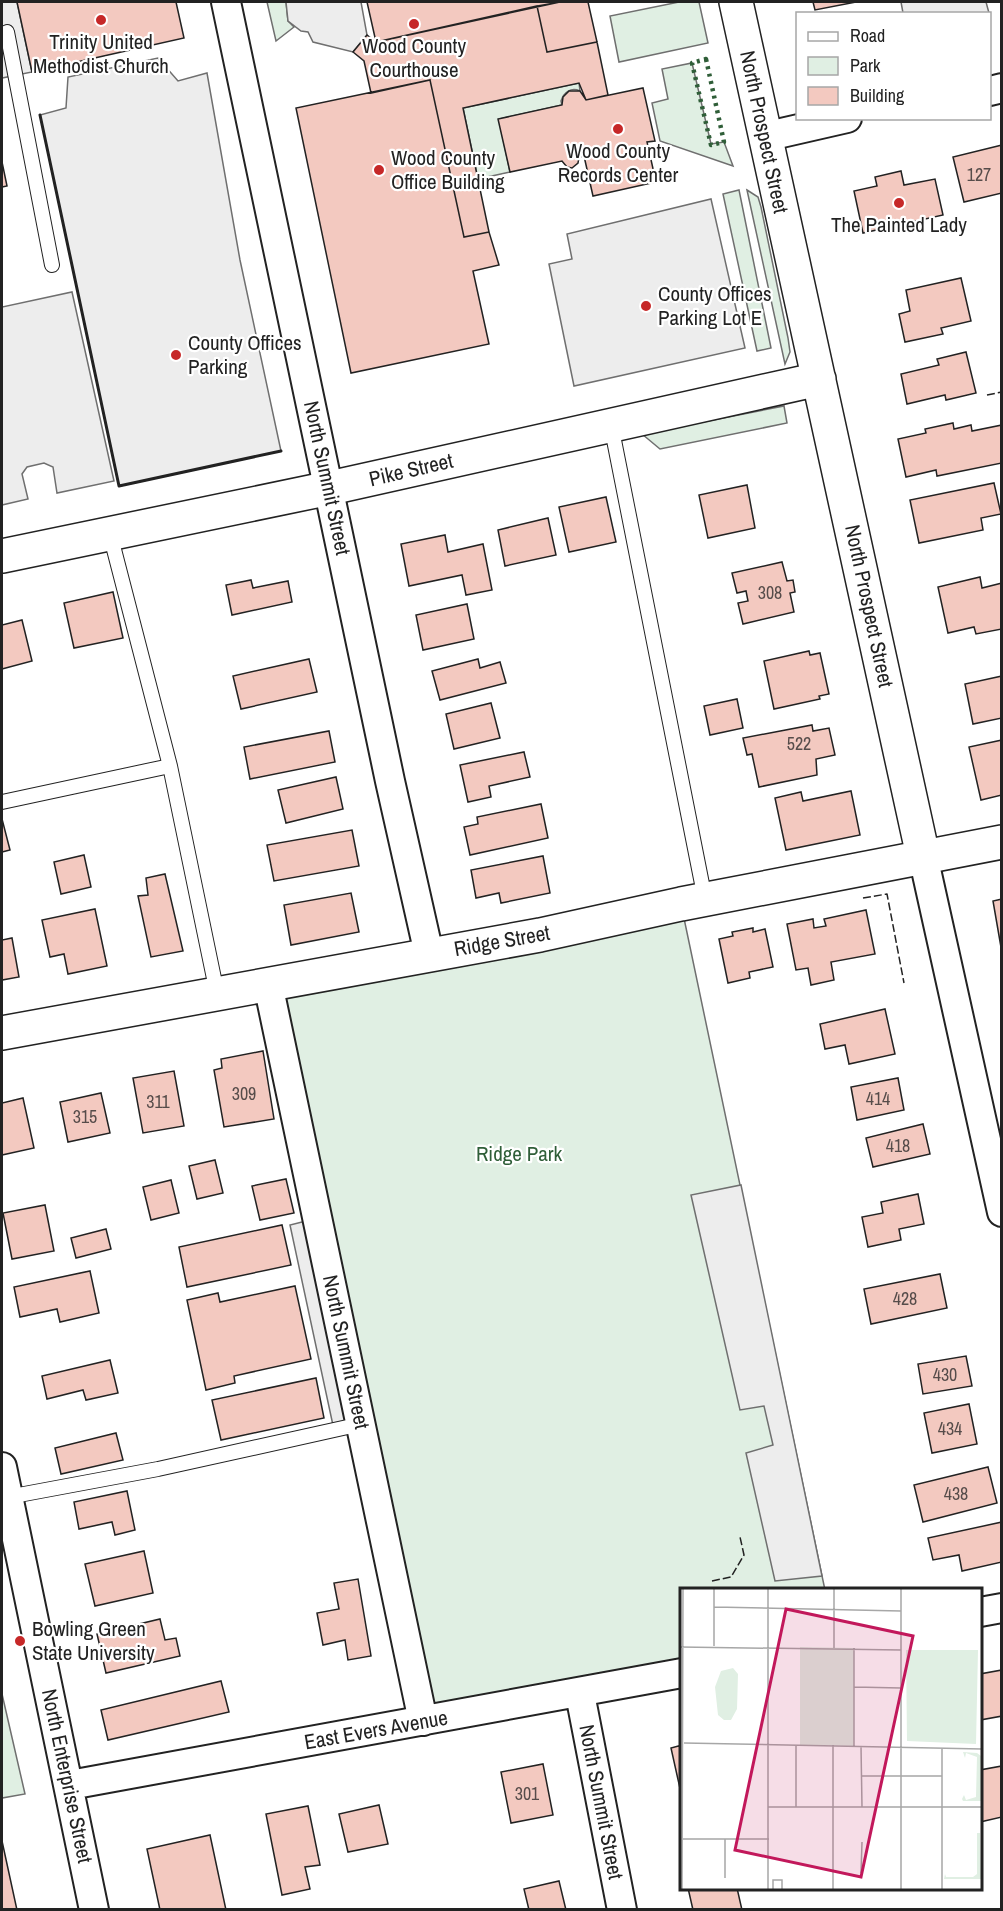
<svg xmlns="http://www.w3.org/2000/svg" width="1003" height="1911" viewBox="0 0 1003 1911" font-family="'Archivo Narrow',sans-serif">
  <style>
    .green { fill: #e0efe3; stroke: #6f6f6f; stroke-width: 1.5 }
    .parking { fill: #ededed; stroke: #6f6f6f; stroke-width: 1.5 }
    .building { fill: #f3c9c0; stroke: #222; stroke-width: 1.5 }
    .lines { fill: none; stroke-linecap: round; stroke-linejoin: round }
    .service-casing { stroke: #222; stroke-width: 16 }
    .minor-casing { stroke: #222; stroke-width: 32 }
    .tertiary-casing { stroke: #222; stroke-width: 36 }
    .service { stroke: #fff; stroke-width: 14 }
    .minor { stroke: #fff; stroke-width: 28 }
    .tertiary { stroke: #fff; stroke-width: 33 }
    .hedge { stroke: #2f5e38; stroke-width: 4.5; stroke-dasharray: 3 4.5; stroke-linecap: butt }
    .fence { stroke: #222; stroke-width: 1.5; stroke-dasharray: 8 3; stroke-linecap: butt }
    .wall { stroke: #222; stroke-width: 3 }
    .poi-dot { fill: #c62828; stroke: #fff; stroke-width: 2 }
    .labels { text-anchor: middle; stroke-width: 4.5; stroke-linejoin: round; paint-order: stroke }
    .number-label { font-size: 18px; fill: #564c4a }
    .poi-label { font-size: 21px; fill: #222; stroke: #fff }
    .street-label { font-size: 21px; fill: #222; stroke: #fff }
    .park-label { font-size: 21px; fill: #2f5e38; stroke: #fff }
    .inset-road { fill: none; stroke: #a7a7a7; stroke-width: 1.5 }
    .view { fill: #c2185b; fill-opacity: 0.15; stroke: #c2185b; stroke-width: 3 }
    .inset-edge { fill: none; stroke: #222; stroke-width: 3 }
  </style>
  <rect width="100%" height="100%" fill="#fff"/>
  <path class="green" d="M267 2H286L288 21 294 27 276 41Z
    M679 2H699L708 43 619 62 610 16Z
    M692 63 711 144 724 142 733 166 660 141 652 103 668 99 662 69Z
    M579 83 580 91C571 87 564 92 561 101L562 105 499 119 510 172 478 179 463 108Z
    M739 190 771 348 757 351 723 194Z
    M747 190 758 197 761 207 788 338 790 352 785 364Z
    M784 406 787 423 660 449 642 434Z
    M681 904 825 1590H682V1673L423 1721 268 984Z
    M2 1694 25 1794 2 1798Z"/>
  <path class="parking" d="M2 2H17L32 72 2 78Z
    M286 2H361L367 35 353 52 313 42 308 32 301 31 288 21Z
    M901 2H986L989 13H903Z
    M158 58 178 81 207 73 240 260 281 451 119 486 40 115 66 108 68 77Z
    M711 199 745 348 574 386 549 264 572 259 567 234Z
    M72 292 114 481 57 493 53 467 44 463 27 467 22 474 28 499 2 505V307Z
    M741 1185 822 1576 775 1581 746 1453 773 1445 764 1406 740 1410 691 1195Z
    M318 1218 361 1424 334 1430 290 1225Z"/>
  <path class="building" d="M17 2H176L184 38 32 72Z
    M367 2H560L376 42Z
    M560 2H588L597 42 547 52 537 6Z
    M813 2H856L815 10Z
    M537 6 547 52 597 42 608 95 586 100 579 83 463 108 489 232 464 237 430 80 371 93 364 61 353 52 367 35 376 42Z
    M430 80 464 237 489 232 499 265 473 271 489 344 351 373 296 108Z
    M643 88 655 141 647 142 656 182 593 196 584 156 579 157 578 163 572 168 567 167 562 161 510 172 498 119 562 105 563 97 569 91H580L586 100Z
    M1002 145V193L964 202 953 157Z
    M2 162 7 186 2 187Z
    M901 171 904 185 935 179 943 215 863 233 854 191 877 186 875 177Z
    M961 278 971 321 941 328 943 334 905 342 899 314 910 311 906 290Z
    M966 352 976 393 946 400 945 395 907 404 901 374 939 365 937 359Z
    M953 423 954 429 971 425 972 431 1002 425V463L937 476 936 470 906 477 898 439 926 433 925 429Z
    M994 483 1001 514 981 518 983 530 919 543 910 500Z
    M747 485 755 528 708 538 699 495Z
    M606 497 616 542 569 552 559 507Z
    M548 518 556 555 505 566 498 530Z
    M445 535 448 552 483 544 492 590 466 595 462 575 409 586 401 544Z
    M782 562 787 581 793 580 795 592 790 593 794 612 743 624 738 603 748 601 746 591 737 593 732 573Z
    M980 577 982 588 1002 583V629L976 634 974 627 948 633 938 587Z
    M251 580 253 588 288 581 292 602 232 615 226 585Z
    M113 592 123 638 74 648 64 603Z
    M467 604 474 639 423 650 416 615Z
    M22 620 32 661 2 669V625Z
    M809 651 810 655 820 653 829 694 819 696 820 699 774 709 764 661Z
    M309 659 317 692 241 709 233 676Z
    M478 659 480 668 500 662 506 683 440 700 432 671Z
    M1002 676V718L973 724 965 684Z
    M737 699 743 728 710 735 704 706Z
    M491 703 500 738 454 749 446 714Z
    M812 725 813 731 829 728 835 755 816 759 817 775 759 787 752 754 747 755 743 738Z
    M329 731 335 762 250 779 244 747Z
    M1002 740V795L981 800 969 747Z
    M524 752 530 777 489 786 491 797 468 802 460 765Z
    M336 777 343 809 286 823 278 790Z
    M851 791 860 835 786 850 775 798 801 792 803 801Z
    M541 804 548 838 470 855 464 827 478 824 477 817Z
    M2 819 10 850 2 852Z
    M352 830 359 866 274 881 267 845Z
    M84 855 91 887 61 894 54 862Z
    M543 856 550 893 501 903 499 893 476 898 471 870Z
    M165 874 183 951 151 957 138 896 148 895 146 878Z
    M351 893 359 932 291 945 284 905Z
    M1002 899V953L993 901Z
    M95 909 107 966 68 974 64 954 50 957 42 920Z
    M866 910 875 954 831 962 834 980 811 985 808 968 796 970 787 924 813 919 814 928 826 926 824 919Z
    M753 928V932L765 929 773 967 749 972 750 978 728 983 719 939 733 936 732 932Z
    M12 938 19 977 2 980V940Z
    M885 1009 895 1054 849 1064 845 1045 825 1049 820 1024Z
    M263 1051 274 1119 224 1127 214 1070 222 1068 221 1059Z
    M174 1071 184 1126 143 1133 133 1078Z
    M898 1078 904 1110 857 1120 851 1087Z
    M101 1093 110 1133 68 1142 60 1102Z
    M23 1098 34 1148 2 1155V1103Z
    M923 1124 930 1154 873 1167 866 1138Z
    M215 1160 223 1193 197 1199 189 1166Z
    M286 1179 294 1213 260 1220 252 1186Z
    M171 1180 179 1213 151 1220 143 1187Z
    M918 1194 924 1224 899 1229 901 1240 868 1247 862 1217 883 1213 881 1202Z
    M45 1205 54 1251 12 1259 3 1213Z
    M282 1225 291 1265 187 1287 179 1247Z
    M106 1229 111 1249 76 1258 71 1238Z
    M90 1271 99 1313 60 1322 57 1309 20 1317 14 1287Z
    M940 1274 947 1308 871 1324 864 1289Z
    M295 1286 311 1359 234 1376 235 1383 206 1390 187 1300 218 1293 220 1302Z
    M966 1356 972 1386 923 1394 918 1364Z
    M110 1360 118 1393 86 1400 83 1390 47 1399 42 1376Z
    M316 1378 324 1418 221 1440 212 1400Z
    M969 1404 977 1444 932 1453 924 1413Z
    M116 1433 123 1460 61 1474 55 1448Z
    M988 1467 997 1503 923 1522 914 1485Z
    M127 1491 135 1530 115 1535 112 1522 79 1529 74 1502Z
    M1002 1522V1562L962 1571 959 1555 933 1560 928 1538Z
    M144 1551 153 1593 95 1606 85 1564Z
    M358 1579 371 1656 348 1660 345 1640 323 1645 317 1613 339 1609 334 1583Z
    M160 1619 165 1640 176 1638 180 1656 106 1673 97 1634Z
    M1002 1670V1716L980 1720V1674Z
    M221 1681 229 1712 108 1740 101 1710Z
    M682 1745V1793H681L671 1748Z
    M543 1764 553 1815 511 1823 501 1772Z
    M1002 1766V1817L980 1822V1770Z
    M379 1805 388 1844 348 1852 339 1814Z
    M308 1806 320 1865 305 1867 310 1889 282 1895 266 1814Z
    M210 1835 226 1910H160L147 1849Z
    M2 1841 17 1910H2Z
    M559 1881 566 1910H529L524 1889Z
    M688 1888H737L742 1910H693Z"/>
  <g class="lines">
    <defs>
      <path id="service" d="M7 32 52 265
        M611 425 705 899
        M110 534 170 766 217 993
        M2 802 170 766
        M8 1497 158 1469 361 1424"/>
      <path id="minor" d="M226 2 390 781 429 954
        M990 91 1002 88
        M764 137 847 118
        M923 856 1002 1212
        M268 984 423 1721
        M2 1467 94 1910
        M980 1612 1002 1608
        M580 1694 622 1910
        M70 1785 682 1673"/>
      <path id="tertiary" d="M736 2 923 856
        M2 556 330 488 819 379
        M2 1033 540 935 681 904 1002 842"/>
    </defs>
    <use href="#service" class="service-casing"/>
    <use href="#minor" class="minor-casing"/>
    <use href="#tertiary" class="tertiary-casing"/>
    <use href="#service" class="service"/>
    <use href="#minor" class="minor"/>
    <use href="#tertiary" class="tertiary"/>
    <path class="hedge" d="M706 59 724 142 711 145 692 63Z"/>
    <path class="fence" d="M987 395 1002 392
      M863 898 887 894 904 983
      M712 1581 731 1577 744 1555 740 1537"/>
    <path class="wall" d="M40 115 119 486 281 451"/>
  </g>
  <g class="poi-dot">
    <circle cx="101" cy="20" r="6"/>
    <circle cx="414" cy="24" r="6"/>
    <circle cx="618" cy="129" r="6"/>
    <circle cx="379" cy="170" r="6"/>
    <circle cx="899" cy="203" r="6"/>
    <circle cx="646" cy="306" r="6"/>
    <circle cx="176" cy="355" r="6"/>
    <circle cx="20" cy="1641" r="6"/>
  </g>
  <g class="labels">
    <g class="number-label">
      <text x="979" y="181">127</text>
      <text x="770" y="599">308</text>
      <text x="799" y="750">522</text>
      <text x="244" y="1100">309</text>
      <text x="878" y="1105">414</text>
      <text x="158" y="1108">311</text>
      <text x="85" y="1123">315</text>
      <text x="898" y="1152">418</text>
      <text x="905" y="1305">428</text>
      <text x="945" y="1381">430</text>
      <text x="950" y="1435">434</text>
      <text x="956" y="1500">438</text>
      <text x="527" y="1800">301</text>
    </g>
    <g class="poi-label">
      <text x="101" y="49">Trinity United<tspan x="101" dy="24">Methodist Church</tspan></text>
      <text x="414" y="53">Wood County<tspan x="414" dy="24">Courthouse</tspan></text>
      <text x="618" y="158">Wood County<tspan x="618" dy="24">Records Center</tspan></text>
      <text x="391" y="165" text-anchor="start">Wood County<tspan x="391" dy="24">Office Building</tspan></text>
      <text x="899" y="232">The Painted Lady</text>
      <text x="658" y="301" text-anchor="start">County Offices<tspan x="658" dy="24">Parking Lot E</tspan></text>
      <text x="188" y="350" text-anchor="start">County Offices<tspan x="188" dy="24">Parking</tspan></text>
      <text x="32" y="1636" text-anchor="start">Bowling Green<tspan x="32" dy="24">State University</tspan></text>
    </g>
    <g class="street-label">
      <text transform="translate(764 132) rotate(78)" y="7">North Prospect Street</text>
      <text transform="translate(411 470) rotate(-13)" y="7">Pike Street</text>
      <text transform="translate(327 478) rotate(78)" y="7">North Summit Street</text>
      <text transform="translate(869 606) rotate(78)" y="7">North Prospect Street</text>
      <text transform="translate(502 941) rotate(-10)" y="7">Ridge Street</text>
      <text transform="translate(346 1352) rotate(78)" y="7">North Summit Street</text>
      <text transform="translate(376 1730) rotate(-10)" y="7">East Evers Avenue</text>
      <text transform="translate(67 1776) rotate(78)" y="7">North Enterprise Street</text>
      <text transform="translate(601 1802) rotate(79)" y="7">North Summit Street</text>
    </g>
    <g class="park-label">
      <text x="519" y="1161">Ridge Park</text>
    </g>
  </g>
  <g transform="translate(680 1588)">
    <rect width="302" height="302" fill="#fff"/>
    <path d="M120 59 174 60V158L120 157ZM226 62H298L296 156 227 153ZM53 80 58 86 57 121 51 132H44L38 127 35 99 41 83ZM283 164 297 165 301 168V213H283L282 211 284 207 286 212 296 209 297 169 286 165 285 170ZM297 245H300L301 291H264L265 286 266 289H293L297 286Z" fill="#e0efe3"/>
    <path class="inset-road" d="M34 0V58M88 0V301M34 19 221 23M0 59 221 62M154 60V0M174 99 221 100M4 155 302 161M153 157V301M174 158V60M181 158 182 219M181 188H262M88 219H302M116 219V157M3 251H89M45 251V290M181 285 182 254M2 301 3 0M93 301V292H102V301M221 301V0M262 301V160"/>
    <path class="view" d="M106 21 233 48 181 289 55 262Z"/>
    <rect width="302" height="302" class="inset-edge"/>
  </g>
  <rect width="1003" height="1911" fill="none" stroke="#222222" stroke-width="6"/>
  <rect x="796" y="12" width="195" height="108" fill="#ffffff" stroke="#a7a7a7" stroke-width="1.5"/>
  <rect x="808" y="32" width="30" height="9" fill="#ffffff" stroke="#a7a7a7" stroke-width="1.5"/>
  <text x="850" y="42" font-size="18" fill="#222222">Road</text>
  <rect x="808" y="57" width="30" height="18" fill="#e0efe3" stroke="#a7a7a7" stroke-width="1.5"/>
  <text x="850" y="72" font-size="18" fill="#222222">Park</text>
  <rect x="808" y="87" width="30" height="18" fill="#f3c9c0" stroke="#a7a7a7" stroke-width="1.5"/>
  <text x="850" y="102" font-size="18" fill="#222222">Building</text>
</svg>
